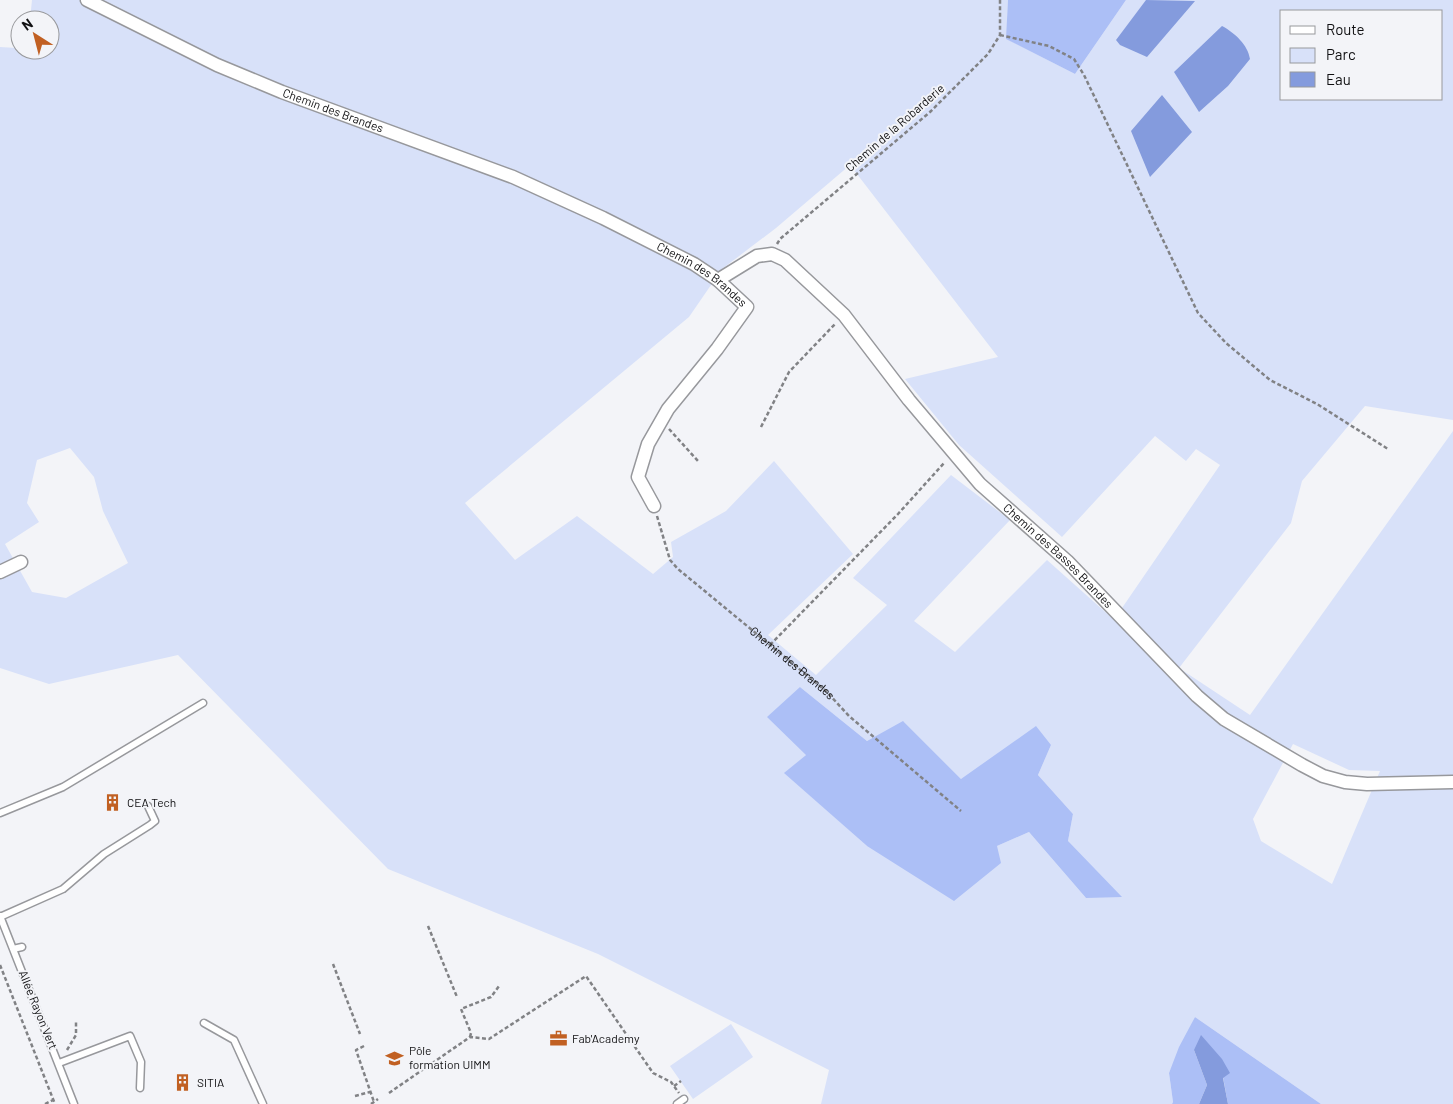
<svg xmlns="http://www.w3.org/2000/svg" width="1453" height="1104" viewBox="0 0 1453 1104" font-family="Barlow,sans-serif">
  <style>
    .green { fill: #d8e1f9; fill-rule: evenodd }
    .forest { fill: #acbff6 }
    .water { fill: #849bdd }
    .lines { fill: none; stroke-linecap: round; stroke-linejoin: round }
    .lane-casing { stroke: #97989c; stroke-width: 9 }
    .street-casing { stroke: #97989c; stroke-width: 15 }
    .path { stroke: #818285; stroke-width: 2.5; stroke-dasharray: 4 2.5; stroke-linecap: butt }
    .lane { stroke: #fff; stroke-width: 6 }
    .street { stroke: #fff; stroke-width: 12 }
    .labels { text-anchor: middle; stroke-width: 4; stroke-linejoin: round; paint-order: stroke }
    .street-label { font-size: 12px; fill: #101012; stroke: #f3f4f8 }
    .poi-label { font-size: 12px; fill: #101012; stroke: #f3f4f8; text-anchor: start }
  </style>
  <rect width="100%" height="100%" fill="#f3f4f8"/>
  <path class="green" d="M32 0H1008L1007 39 1075 74 1126 0H1453V420L1365 406 1302 481 1291 523 1179 668 1250 715 1453 431V1104H1321L1195 1017 1169 1073 1173 1102 1172 1104H821L829 1070 598 954 388 869 178 655 49 684 0 668V47L50 50V20H30ZM1282 11H1442V99H1282ZM850 165 998 357 905 379 959 445 1062 537 1155 436 1186 461 1196 449 1220 465 1122 608 1112 618 1047 560 955 652 914 621 1010 520 951 475 853 578 887 605 816 675 768 635 853 554 774 461 726 511 671 542 673 557 653 574 577 516 515 560 465 503 689 317 722 269 776 228ZM70 448 94 477 103 511 128 563 66 598 32 592 5 544 39 522 27 503 37 460ZM800 687 867 741 904 722 961 779 1051 745 1038 775 1073 814 1068 841 1086 898 1029 832 997 846H867L785 773 806 755ZM1293 744 1349 770 1380 771 1332 884 1261 841 1253 819Z
    M731 1024 753 1057 693 1099 670 1066Z"/>
  <path class="forest" d="M1008 0H1126L1075 74 1006 39Z
    M800 687 867 741 903 721 961 779 1036 726 1051 745 1038 775 1073 814 1068 841 1122 897 1086 898 1029 832 997 846 1001 863 954 901 867 846 784 773 806 755 767 717Z
    M1195 1017 1321 1104H1228L1223 1077 1229 1072 1194 1050 1207 1085 1199 1104H1172L1173 1102 1169 1073 1179 1047Z"/>
  <path class="water" d="M1146 0 1195 1 1147 57 1120 45 1116 40Z
    M1222 26C1235 33 1248 45 1250 59L1228 86 1199 112 1174 72Z
    M1162 95 1192 132 1150 177 1131 131Z
    M1201 1035 1222 1059 1230 1073 1223 1078 1228 1104H1199L1207 1085 1194 1050Z"/>
  <g class="lines">
    <defs>
      <path id="lane" d="M0 813 63 787 203 703
        M0 916 74 1104
        M0 917 63 889 104 854 150 825 155 821 148 806
        M13 949 22 947
        M204 1023 234 1040 263 1104
        M59 1063 130 1036 141 1062 140 1088
        M677 1104 684 1099"/>
      <g id="street">
        <path id="s2" d="M87 0 217 65 282 92 513 177 603 218 694 264 718 280 747 307 717 349 668 409 648 444 638 477 654 506"/>
        <path id="s3" d="M718 280 757 256 772 254 785 260 844 315 909 400 980 484 1067 561 1197 696 1224 719 1302 765 1323 776 1345 782 1367 784 1453 782"/>
        <path d="M0 572 21 562"/>
      </g>
    </defs>
    <use href="#lane" class="lane-casing"/>
    <use href="#street" class="street-casing"/>
    <g class="path">
      <path d="M1000 35 1049 46 1074 59 1084 75 1198 313 1226 343 1270 380 1317 404 1388 449"/>
      <path d="M777 244 780 239 930 112 988 54 1000 35V0"/>
      <path d="M761 427 789 372 836 323"/>
      <path d="M669 429 698 461"/>
      <path id="s1" d="M657 516 670 560 678 569 826 691 849 716 961 811"/>
      <path d="M770 645 898 514 945 462"/>
      <path d="M428 926 457 997"/>
      <path d="M333 964 360 1034"/>
      <path d="M0 965 55 1104"/>
      <path d="M470 1037 471 1033 461 1009 491 997 499 986"/>
      <path d="M364 1046 356 1050 374 1102"/>
      <path d="M67 1050 76 1035V1022"/>
      <path d="M674 1086 681 1081"/>
      <path d="M389 1093 470 1037 489 1039 586 976 653 1073 671 1082 679 1093"/>
      <path d="M355 1096 370 1092"/>
      <path d="M45 1104 53 1100"/>
      <path d="M371 1104 378 1099"/>
    </g>
    <use href="#lane" class="lane"/>
    <use href="#street" class="street"/>
  </g>
  <defs>
    <symbol id="building-bare" viewBox="-9 -9 18 18"><path d="M-4-6H4V6H1V3H-1V6H-4ZM-2.5-4.3h1.7v1.8h-1.7ZM.8-4.3h1.7v1.8H.8ZM-2.5-1h1.7V.8h-1.7ZM.8-1h1.7V.8H.8Z" fill="#c16022" stroke="#f3f4f8" stroke-width="2.5" paint-order="stroke"/></symbol>
    <symbol id="office-bare" viewBox="-9 -9 18 18"><path d="M-6-3h4V-5.5h4V-3h4V5H-6ZM-1-4.5V-3h2v-1.5ZM-6 0V1H6V0Z" fill="#c16022" stroke="#f3f4f8" stroke-width="2.5" paint-order="stroke"/></symbol>
    <symbol id="university-bare" viewBox="-9 -9 18 18"><path d="M0-5L7-2L0 1L-7-2ZM-4 1L0 2.5L4 1V4Q0 6-4 4Z" fill="#c16022" stroke="#f3f4f8" stroke-width="2.5" paint-order="stroke"/></symbol>
  </defs>
  <g fill-rule="evenodd">
    <use href="#building-bare" x="100" y="790" width="25" height="25"/>
    <use href="#office-bare" x="546" y="1026" width="25" height="25"/>
    <use href="#university-bare" x="382" y="1046" width="25" height="25"/>
    <use href="#building-bare" x="170" y="1070" width="25" height="25"/>
  </g>
  <g class="labels">
    <g class="street-label">
      <text dy="4" stroke="none"><textPath href="#s2" startOffset="270">Chemin des Brandes</textPath></text>
      <text transform="translate(895 128) rotate(-41)" y="4">Chemin de la Robarderie</text>
      <text dy="4" stroke="none"><textPath href="#s2" startOffset="675">Chemin des Brandes</textPath></text>
      <text dy="4" stroke="none"><textPath href="#s3" startOffset="479">Chemin des Basses Brandes</textPath></text>
      <text dy="4" stroke="none"><textPath href="#s1" startOffset="206">Chemin des Brandes</textPath></text>
      <text transform="translate(38 1010) rotate(68)" y="4">Allée Rayon Vert</text>
    </g>
    <g class="poi-label">
      <text x="127" y="807">CEA Tech</text>
      <text x="572" y="1043">Fab'Academy</text>
      <text x="409" y="1055">Pôle<tspan x="409" dy="14">formation UIMM</tspan></text>
      <text x="197" y="1087">SITIA</text>
    </g>
  </g>
  <rect x="1280" y="10" width="162" height="90" fill="#f3f4f8" stroke="#98999c"/>
  <rect x="1290" y="26" width="25" height="8" fill="#ffffff" stroke="#98999c"/>
  <text x="1326" y="35" font-size="15" fill="#101012">Route</text>
  <rect x="1290" y="48" width="25" height="15" fill="#d8e1f9" stroke="#98999c"/>
  <text x="1326" y="60" font-size="15" fill="#101012">Parc</text>
  <rect x="1290" y="72" width="25" height="15" fill="#849bdd" stroke="#98999c"/>
  <text x="1326" y="85" font-size="15" fill="#101012">Eau</text>
  <g transform="translate(35 35) rotate(324)"><circle r="24" fill="#f3f4f8" stroke="#98999c"/>
  <path d="M0-4L9 19L0 12L-9 19Z" fill="#c16022"/>
  <text y="-8" font-size="14" font-weight="bold" text-anchor="middle" fill="#101012">N</text>
  </g>
</svg>
